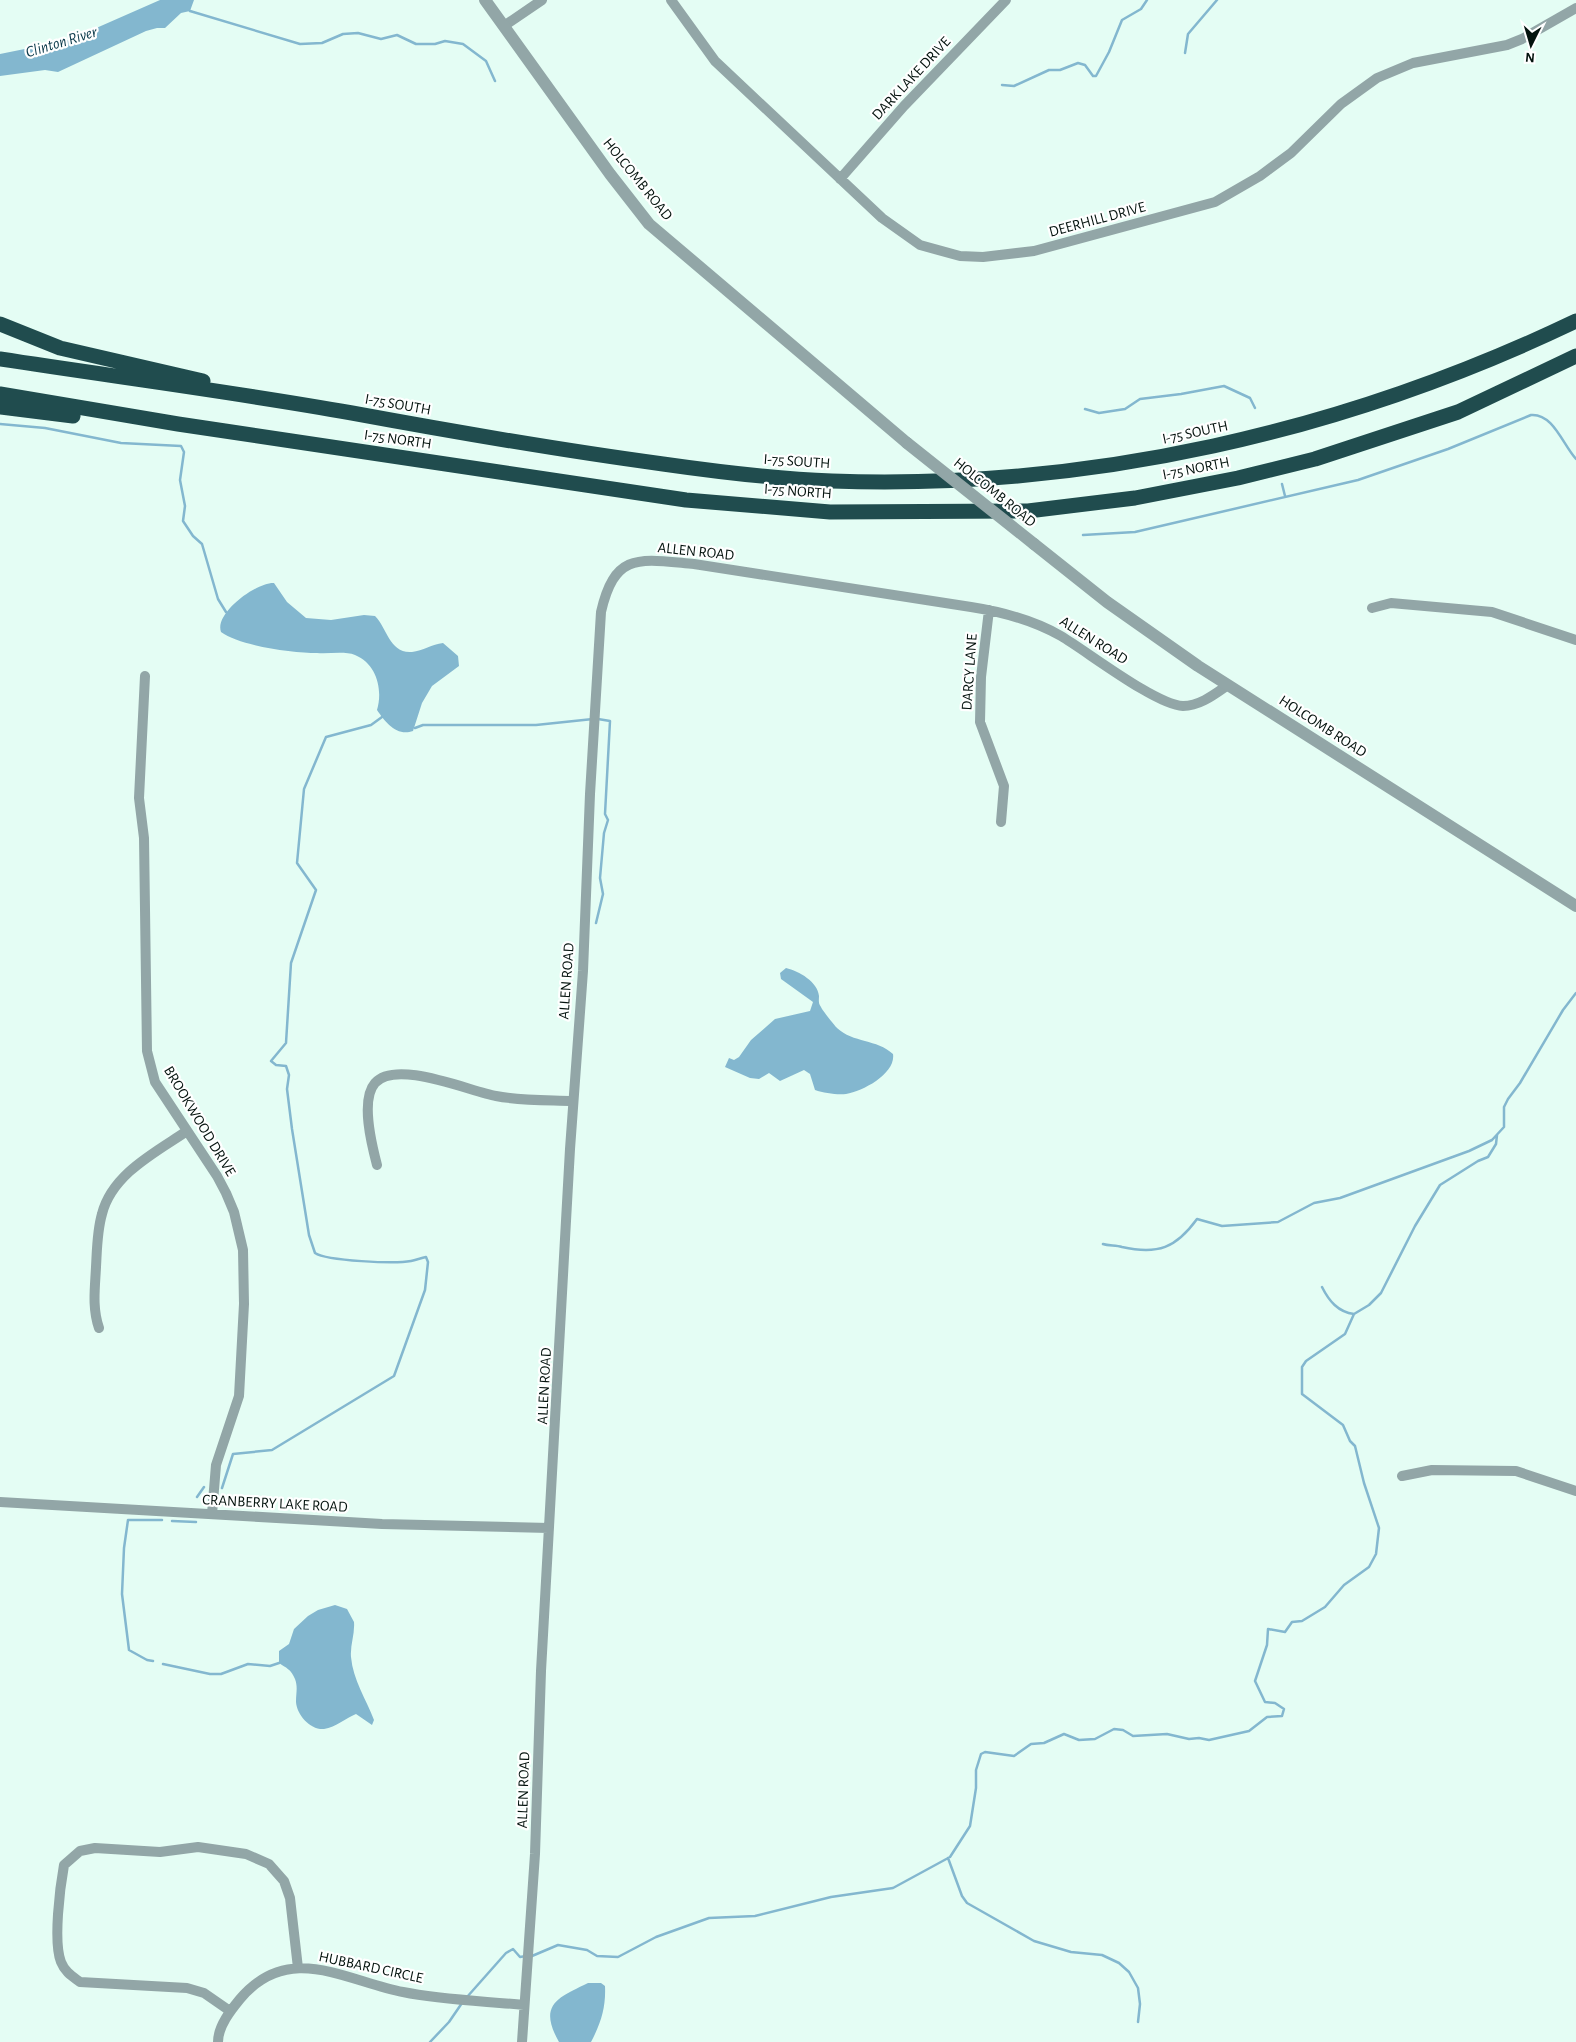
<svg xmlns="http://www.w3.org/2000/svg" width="1576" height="2042" viewBox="0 0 1576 2042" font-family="'Alegreya Sans',sans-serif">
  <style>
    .water { fill: #83b7cf }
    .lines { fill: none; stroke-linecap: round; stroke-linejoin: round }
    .stream { stroke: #83b7cf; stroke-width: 2.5 }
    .minor { stroke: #92a6a7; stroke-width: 10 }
    .tertiary { stroke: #92a6a7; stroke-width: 12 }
    .motorway { stroke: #204c4e; stroke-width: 15 }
    .tertiary-bridge { stroke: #92a6a7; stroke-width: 12 }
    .labels { text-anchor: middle; stroke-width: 4.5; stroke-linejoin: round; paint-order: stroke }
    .street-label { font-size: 15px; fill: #04130e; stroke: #fff }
    .water-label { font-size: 16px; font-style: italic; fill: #093849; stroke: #fff }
  </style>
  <rect width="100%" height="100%" fill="#e4fdf4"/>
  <path class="water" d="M160 0H194L190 11 181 13 165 28H157L146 31 58 72 45 70 0 76V54L69 40Z
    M274 583 287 602 306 618 331 620 364 615 375 616C387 628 390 654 412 652 423 651 432 644 443 643L458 656 459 666 432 686 422 703 413 731C397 737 385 722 377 710 383 690 377 664 355 655 345 651 329 654 317 653 293 653 240 646 221 632 214 613 257 582 274 583Z
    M786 968C799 971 818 982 819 996 819 1000 818 1003 821 1007 822 1010 835 1026 837 1028 853 1043 877 1039 893 1054 896 1073 864 1091 846 1094 837 1095 824 1093 815 1090L810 1074 804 1070 780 1081 769 1073 759 1079 750 1078 725 1067 729 1058 734 1060 739 1057 751 1040 775 1019 810 1011 813 1002 781 979 780 973Z
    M335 1605 347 1609 354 1622C355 1634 350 1645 351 1657 353 1680 366 1699 374 1720L372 1725 356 1714C346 1718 336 1727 324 1729 310 1730 297 1715 296 1702 296 1693 298 1687 295 1679 291 1669 286 1668 279 1663V1651L289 1644 294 1629 308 1616 318 1610Z
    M588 1983H601L605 1986C606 2007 601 2023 591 2042H559C538 2005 557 1998 588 1983Z"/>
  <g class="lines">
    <path class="stream" d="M190 11 300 44 322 43 343 34 358 33 381 39 397 35 416 44H435L445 41 463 44 486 61 495 81
      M1185 53 1188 34 1217 0
      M1002 85 1014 86 1049 70H1060L1078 63 1085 65 1093 76H1096L1109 52 1122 20 1141 9 1147 0
      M1085 409 1099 413 1125 409 1140 399 1181 394 1224 386 1250 398 1255 408
      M0 424 45 428 121 443 181 446 184 452 180 480 185 506 183 521 193 536 202 544 218 599 226 612
      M1282 484 1285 496
      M1083 535 1135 532 1358 480 1448 449 1531 415C1553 413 1563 445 1576 459
      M415 728 423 725H536L593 719
      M596 923 603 894 600 878 604 833 608 820 605 814 610 721 598 719
      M1103 1244C1109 1246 1116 1245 1122 1247 1158 1255 1176 1248 1197 1219L1222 1226 1278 1222 1314 1203 1340 1198 1469 1151 1492 1140 1504 1127V1107L1508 1099 1520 1083 1563 1010 1576 993
      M1322 1287C1329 1301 1338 1312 1354 1314
      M222 1488 233 1454 272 1450 394 1376 425 1290 428 1262 426 1257C421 1258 416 1260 411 1261 395 1264 327 1261 315 1253L309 1235 292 1129 287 1089 289 1075 286 1066 276 1065 271 1061 286 1043 291 963 316 890 297 863 304 789 326 737 371 725 382 717
      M197 1497 204 1487
      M172 1521 196 1522
      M153 1661 147 1660 129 1650 122 1594 124 1548 128 1520H162
      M163 1664 210 1674H221L248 1664 270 1666 279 1663
      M948 1858 962 1896 967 1903 1034 1941 1071 1952 1102 1955 1119 1963 1129 1972 1138 1988 1140 2004 1138 2022
      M532 1956 558 1945 587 1950 597 1956 618 1957 656 1937 709 1918 755 1916 831 1897 893 1888 950 1857 970 1826 976 1788V1770L981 1754 985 1752 1014 1756 1031 1744 1044 1743 1064 1734 1079 1740 1095 1739 1114 1729 1123 1730 1133 1736 1167 1734 1189 1739 1199 1738 1209 1740 1249 1731 1267 1717 1282 1716 1284 1709 1275 1703 1265 1702 1255 1681 1267 1645 1268 1629 1285 1632 1292 1622 1302 1621 1325 1607 1344 1585 1369 1567 1376 1554 1379 1528 1364 1483 1355 1446 1350 1441 1343 1425 1302 1394V1367L1306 1361 1345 1334 1354 1314 1369 1305 1381 1293 1415 1226 1440 1185 1478 1161 1488 1157 1496 1144 1497 1135
      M467 1997 506 1953 513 1949 520 1957 526 1956
      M430 2042 449 2022 462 2003"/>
    <path class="minor" d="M671 0 715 61 882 218 920 245 960 256 983 257 1034 251 1215 202 1260 176 1291 153 1341 104 1377 78 1413 63 1507 45 1522 39 1576 8
      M504 26 542 0
      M840 179 904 106 1006 0
      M1372 608 1391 603 1492 612 1576 640
      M989 610 981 677 980 722 1004 786 1001 822
      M145 676 139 798 144 838 147 1051 155 1082 217 1176 226 1193 234 1212 243 1250 244 1304 239 1396 216 1465 212 1514
      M377 1165C372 1146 360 1100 375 1083 396 1059 469 1091 496 1096 521 1101 548 1100 573 1101
      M99 1328C92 1308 95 1288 96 1267 97 1250 97 1231 102 1214 112 1174 156 1152 187 1131
      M1402 1476 1432 1470 1516 1471 1576 1491
      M0 1502 382 1524 549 1528
      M230 2011 204 1993 187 1988 80 1982C72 1976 65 1972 61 1962 53 1942 60 1887 64 1865L80 1851 95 1848 160 1852 198 1847 246 1854 269 1864 284 1881 290 1898 298 1968
      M218 2042C218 2026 231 2010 240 1999 289 1941 346 1981 403 1992 442 2000 484 2001 524 2005
      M522 2042 535 1854 541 1671 570 1149 583 971 590 794 601 612C615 551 640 559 694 564L971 607C1003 612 1033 620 1061 636 1088 652 1156 705 1183 706 1200 706 1215 694 1228 685"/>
    <path class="tertiary" d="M485 0 610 174 649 224 907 443
      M1034 544 1107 602 1198 666 1576 906"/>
    <path class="motorway" d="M0 324 60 348 203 381
      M0 359C117 377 235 392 352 413 455 432 559 450 663 464 719 472 775 479 832 481 1089 490 1344 432 1576 321
      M0 394 178 424 686 500 830 512 1028 511 1135 498 1238 478 1315 459 1458 412 1576 356
      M0 407 73 416"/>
    <path class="tertiary-bridge" d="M907 443 1034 544"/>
  </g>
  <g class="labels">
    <g class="street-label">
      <text transform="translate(911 78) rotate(-47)" y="5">DARK LAKE DRIVE</text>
      <text transform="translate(638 179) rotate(51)" y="5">HOLCOMB ROAD</text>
      <text transform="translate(1097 219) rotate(-15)" y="5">DEERHILL DRIVE</text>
      <text transform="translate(398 404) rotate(10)" y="5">I-75 SOUTH</text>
      <text transform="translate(1195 432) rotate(-12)" y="5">I-75 SOUTH</text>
      <text transform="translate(398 439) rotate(8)" y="5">I-75 NORTH</text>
      <text transform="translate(797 461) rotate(4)" y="5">I-75 SOUTH</text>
      <text transform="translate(1196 468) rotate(-11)" y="5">I-75 NORTH</text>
      <text transform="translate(798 491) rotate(4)" y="5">I-75 NORTH</text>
      <text transform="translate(995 492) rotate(39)" y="5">HOLCOMB ROAD</text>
      <text transform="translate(696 551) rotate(6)" y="5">ALLEN ROAD</text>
      <text transform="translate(1094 640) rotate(32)" y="5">ALLEN ROAD</text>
      <text transform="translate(969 672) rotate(-86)" y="5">DARCY LANE</text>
      <text transform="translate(1323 726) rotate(33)" y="5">HOLCOMB ROAD</text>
      <text transform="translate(566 981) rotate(-86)" y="5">ALLEN ROAD</text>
      <text transform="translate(200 1121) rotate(59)" y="5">BROOKWOOD DRIVE</text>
      <text transform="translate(544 1386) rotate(-87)" y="5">ALLEN ROAD</text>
      <text transform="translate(275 1503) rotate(3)" y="5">CRANBERRY LAKE ROAD</text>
      <text transform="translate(523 1790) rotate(-88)" y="5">ALLEN ROAD</text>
      <text transform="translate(371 1967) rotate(12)" y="5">HUBBARD CIRCLE</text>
    </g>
    <g class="water-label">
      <text transform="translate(61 41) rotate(-17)" y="6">Clinton River</text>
    </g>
  </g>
  <g transform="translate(1531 45) rotate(185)" stroke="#ffffff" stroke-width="4" paint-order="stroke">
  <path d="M0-4L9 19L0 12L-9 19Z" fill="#04130e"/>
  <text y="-8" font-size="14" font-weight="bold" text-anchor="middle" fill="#04130e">N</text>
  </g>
</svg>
